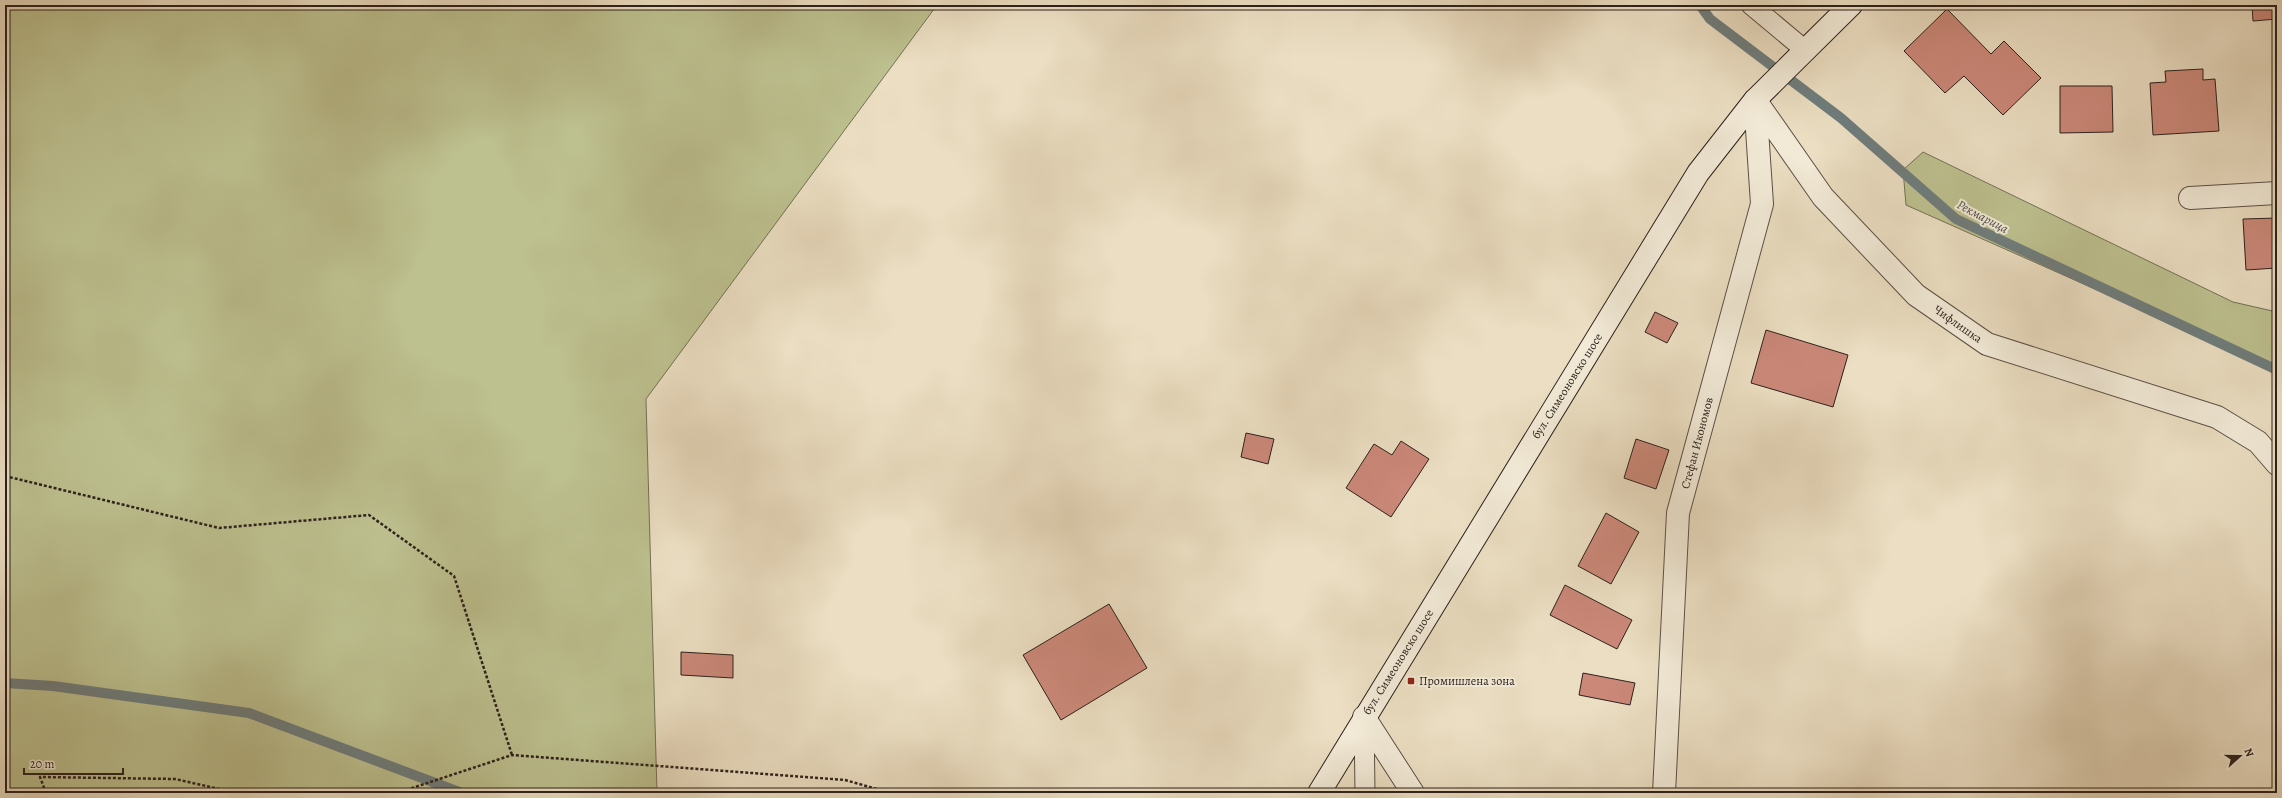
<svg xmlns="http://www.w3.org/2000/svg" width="2282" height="798" viewBox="0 0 2282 798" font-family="Alegreya,serif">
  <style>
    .green { fill: #bdc08f; stroke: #747056 }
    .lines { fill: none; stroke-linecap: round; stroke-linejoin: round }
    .stream { stroke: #6f7d7d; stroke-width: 10 }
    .building { fill: #cb8879; stroke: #2c211c }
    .lane-casing { stroke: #5c5046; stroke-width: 21 }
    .street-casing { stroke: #5c5046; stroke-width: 24 }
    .secondary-casing { stroke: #2c211c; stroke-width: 24 }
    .path { stroke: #2c211c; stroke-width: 2.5; stroke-dasharray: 3 2; stroke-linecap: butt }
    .lane { stroke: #f2ead7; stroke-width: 19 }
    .street { stroke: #f2ead7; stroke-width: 22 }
    .secondary { stroke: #f2ead7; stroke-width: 22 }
    .poi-dot { fill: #8f2418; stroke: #f2ead7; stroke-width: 1.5 }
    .labels { text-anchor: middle; stroke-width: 4; stroke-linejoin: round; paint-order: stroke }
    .street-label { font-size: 12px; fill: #2c211c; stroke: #f2ead7 }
    .poi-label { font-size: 12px; fill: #2c211c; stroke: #f2ead7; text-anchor: start }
    .water-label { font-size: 13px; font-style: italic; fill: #4e4f4c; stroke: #f2ead7 }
  </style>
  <rect width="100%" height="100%" fill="#ebdec2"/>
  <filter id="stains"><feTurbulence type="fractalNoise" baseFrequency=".005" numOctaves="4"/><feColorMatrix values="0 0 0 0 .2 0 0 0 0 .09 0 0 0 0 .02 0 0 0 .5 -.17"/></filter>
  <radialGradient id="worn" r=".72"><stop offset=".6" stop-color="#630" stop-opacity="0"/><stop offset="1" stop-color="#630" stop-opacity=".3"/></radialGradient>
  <path class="green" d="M5 5H937L646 399 657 793H5Z
    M1923 152 2233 302 2277 312V370L1906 205 1903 170Z"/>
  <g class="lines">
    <path class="stream" d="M1700 5 1710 19 1841 118 1956 219 2277 370
      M5 683 53 686 249 713 462 793"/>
  </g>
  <path class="building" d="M2252 5H2277V19L2253 21Z
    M1947 9 1991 54 2004 41 2041 78 2003 115 1964 76 1945 93 1904 51Z
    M2203 69V80L2215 79 2219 131 2153 135 2150 83 2166 82 2165 71Z
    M2060 86H2112L2113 132 2060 133Z
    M2277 218V268L2246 270 2243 219Z
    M1655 312 1678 323 1667 343 1645 332Z
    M1766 330 1848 355 1833 407 1751 383Z
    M1246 433 1274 439 1268 464 1241 457Z
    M1636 439 1669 450 1656 489 1624 478Z
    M1401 441 1429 459 1391 517 1346 488 1374 444 1392 455Z
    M1606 513 1639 532 1611 584 1578 566Z
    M1565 585 1632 620 1617 649 1550 615Z
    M1109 604 1147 668 1061 720 1023 655Z
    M681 652 733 655V678L681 675Z
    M1583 673 1635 683 1630 705 1579 695Z"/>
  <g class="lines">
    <defs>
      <path id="lane" d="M1751 5 1805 50
        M1364 717 1365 793"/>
      <path id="street" d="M1756 101 1823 197 1916 295 1987 344 2217 417 2258 442 2277 464
        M2190 198 2277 193
        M1364 717 1413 793
        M1664 793 1678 513 1762 204 1755 100"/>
      <path id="secondary" d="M1319 793 1698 173 1755 100 1851 5"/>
    </defs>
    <use href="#lane" class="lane-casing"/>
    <use href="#street" class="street-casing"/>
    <use href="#secondary" class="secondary-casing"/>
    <path class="path" d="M5 476 219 528 369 515 454 576 512 755
      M46 793 40 777 175 779 237 793
      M397 793 512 755 845 780 891 793"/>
    <use href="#lane" class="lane"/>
    <use href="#street" class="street"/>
    <use href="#secondary" class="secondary"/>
  </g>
  <rect class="poi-dot" x="1407" y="677" width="8" height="8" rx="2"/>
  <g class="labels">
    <g class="street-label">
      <text transform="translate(1958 324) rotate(35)" y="4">Чифлишка</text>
      <text transform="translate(1567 386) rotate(-58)" y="4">бул. Симеоновско шосе</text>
      <text transform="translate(1697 443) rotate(-75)" y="4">Стефан Икономов</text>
      <text transform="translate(1398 662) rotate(-58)" y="4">бул. Симеоновско шосе</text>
    </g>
    <g class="poi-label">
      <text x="1419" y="685">Промишлена зона</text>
    </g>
    <g class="water-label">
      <text transform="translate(1983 216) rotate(28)" y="5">Рекмарица</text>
    </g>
  </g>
  <rect width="2282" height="798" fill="none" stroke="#ebdec2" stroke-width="20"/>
  <rect x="6" y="6" width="2270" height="786" fill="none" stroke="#2c211c" stroke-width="2"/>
  <rect x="10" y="10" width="2262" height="778" fill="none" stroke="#2c211c"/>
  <g transform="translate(2240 756) rotate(69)" stroke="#f2ead7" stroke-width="3" paint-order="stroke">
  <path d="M0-3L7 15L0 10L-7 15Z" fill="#2c211c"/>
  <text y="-6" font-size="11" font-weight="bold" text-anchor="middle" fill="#2c211c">N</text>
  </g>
  <path d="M24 768v6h99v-6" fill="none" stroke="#2c211c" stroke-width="2"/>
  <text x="30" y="768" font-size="12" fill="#2c211c" stroke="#f2ead7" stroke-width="3" paint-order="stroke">20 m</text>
  <rect width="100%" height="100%" filter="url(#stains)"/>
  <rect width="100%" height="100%" fill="url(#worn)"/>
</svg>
